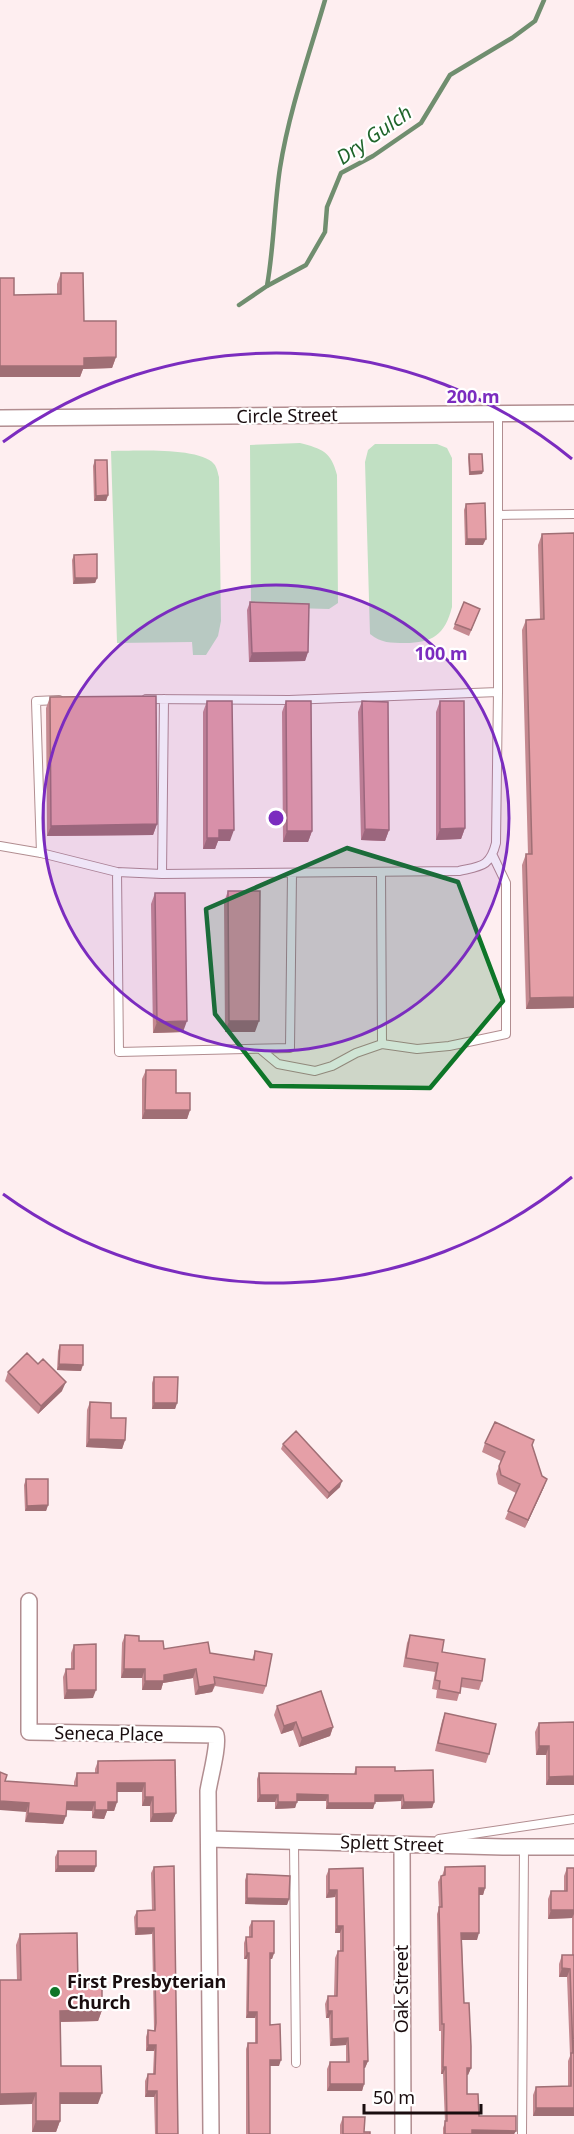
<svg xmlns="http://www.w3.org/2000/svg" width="574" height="2134" viewBox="0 0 574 2134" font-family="'Noto Sans',sans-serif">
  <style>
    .green { fill: #c1e0c3 }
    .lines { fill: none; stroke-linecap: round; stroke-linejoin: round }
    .stream { stroke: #708e6f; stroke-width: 4.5 }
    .service-casing { stroke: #b18d90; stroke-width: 10 }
    .minor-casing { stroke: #b18d90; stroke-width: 18 }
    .service { stroke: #fff; stroke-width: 8 }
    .minor { stroke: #fff; stroke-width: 15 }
    .wall { fill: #c58990 }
    .shaded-wall { fill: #a06f75 }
    .building { fill: #e59fa7; stroke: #a06f75; stroke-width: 1.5 }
    .marked { fill: #0e7628; fill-opacity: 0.2; stroke: #0e7628; stroke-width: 4.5; stroke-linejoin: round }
    .ring { fill: none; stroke: #7b2cbf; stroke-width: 3 }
    .poi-dot { fill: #0e7628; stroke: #fff; stroke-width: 2 }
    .labels { text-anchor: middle; stroke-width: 4.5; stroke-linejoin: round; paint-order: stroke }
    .street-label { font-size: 18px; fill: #1a0d0f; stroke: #fff }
    .poi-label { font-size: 18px; font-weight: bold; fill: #1a0d0f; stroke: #fff; text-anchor: start }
    .water-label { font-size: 20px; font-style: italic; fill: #20652b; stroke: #fff }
    .centre { fill: #7b2cbf; stroke: #fff; stroke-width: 3 }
    .ring-label { font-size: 18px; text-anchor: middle; font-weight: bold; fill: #7b2cbf; stroke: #fff; stroke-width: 4.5; stroke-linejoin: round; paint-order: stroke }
  </style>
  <rect width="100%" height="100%" fill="#feeef0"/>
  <path class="green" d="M300 443C322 449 331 451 337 475L338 603 329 609 251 607 250 445Z
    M375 444H437L447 448 452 458V607C445 635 432 643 405 643 391 643 381 643 370 634L365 462 368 450Z
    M111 451C133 451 200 447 214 464 217 467 218 474 219 477L221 621 218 636 206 655H193L192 642 117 643Z"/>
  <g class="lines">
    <path class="stream" d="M267 286C274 247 274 207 280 168 289 111 309 55 325 0
      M239 305 267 286 306 265 325 232 327 207 341 173 373 156 421 123 450 75 512 38 535 21 544 0"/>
    <defs>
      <path id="service" d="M498 515 574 514
        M146 699 289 700 498 692
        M0 846 41 853 117 872 162 874 459 871C481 866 490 867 496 843L498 692V414
        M41 853 36 701 59 700
        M117 872 119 1052 290 1048 292 873
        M381 872 382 1044
        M162 874 164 699
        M260 1049 278 1064 315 1071 332 1066 356 1053 382 1044 417 1049 449 1046 506 1034V883L493 856
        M439 1839 574 1819
        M294 1842 296 2063
        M522 2134 524 1847"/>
      <path id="minor" d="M0 418 574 413
        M29 1601V1732L216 1735C219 1745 210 1778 208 1791L211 2134
        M209 1839 503 1847H574
        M402 1845 403 2134"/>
    </defs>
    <use href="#service" class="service-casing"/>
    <use href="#minor" class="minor-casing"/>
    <use href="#service" class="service"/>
    <use href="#minor" class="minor"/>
  </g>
  <path class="wall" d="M61 273 84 321 116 357 112 368 83 369 80 377H0V278L14 295 57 294V284Z
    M469 454 483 471 482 474 469 475 468 457Z
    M95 460 108 495 106 501H94L93 466Z
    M466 504 483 545H465L464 510Z
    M574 533V1008L526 1009 522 865 526 854H528L522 630 526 620 540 619 538 545 542 534Z
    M74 555 97 578 95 583 73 584 72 560Z
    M250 602 308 652 305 661 249 662 247 610Z
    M464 602 480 609 469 636 453 629Z
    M50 697 157 824 153 835 47 836 46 708Z
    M207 701 230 841H218L215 849H203V712Z
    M286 701 312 831 308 842H283L282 712Z
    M362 701 389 830 385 841 361 840 358 712Z
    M440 701 465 828 461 839 436 840V712Z
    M228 891 255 1032H225L224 902Z
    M155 893 183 1032 153 1033 151 904Z
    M146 1070 176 1093 190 1110 187 1119H142V1079Z
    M60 1345 81 1371 57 1370 58 1351Z
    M8 1372 62 1391 38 1414 5 1381Z
    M154 1377 177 1403 175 1409H152V1383Z
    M90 1402 111 1418 125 1440 122 1449 86 1447 87 1410Z
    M485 1443 532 1446 544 1487 525 1528 505 1519 516 1493 498 1484 496 1474 501 1461 482 1452Z
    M283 1444 340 1487 327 1499 281 1449Z
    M26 1479 48 1505 46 1511H25L24 1485Z
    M125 1635 139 1641 164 1649 210 1653 252 1660 255 1651 266 1686 263 1694 215 1686 212 1692 195 1695 193 1678 163 1683 161 1690H142V1678H121L122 1643Z
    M410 1635 442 1652 482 1681 479 1690 461 1687 457 1701 436 1698 437 1690 432 1689 435 1672 403 1667 407 1643Z
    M74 1645 93 1698 64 1699 63 1677 66 1669H71V1653Z
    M277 1706 333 1727 330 1736 299 1747 293 1730 281 1734 274 1715Z
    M445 1713 489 1754 486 1763 435 1751 442 1721Z
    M574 1722V1785H546V1755H536L535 1732 539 1723Z
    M175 1760 176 1813 172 1822H150V1806H142V1792H117V1802L114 1811H107L104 1819 92 1818V1811L67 1810 63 1824 25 1822 26 1812 5 1781 74 1786V1782L77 1773H95V1769L98 1761Z
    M356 1767 395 1771 434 1802 432 1808 401 1809V1801L375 1802 373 1809H326V1801H297L295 1808 275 1809V1802H257V1779L259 1773 354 1774Z
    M58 1851 96 1866 94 1872H55V1857Z
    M154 1867 178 2134H155L154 2097H145V2081L148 2074H153L154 2051H146V2037L148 2030 154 2031V2029L152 1934 135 1935 134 1917 137 1911H152L151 1873Z
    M445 1867 485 1888 483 1895H479L477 1940H462L464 2003 471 2068 468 2075 467 2074V2094L479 2116 516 2131 514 2134H443V2128L445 2122 443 2074H441V2031H439L437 1914 439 1908 438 1882 441 1876H442Z
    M363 1868 368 2061 365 2068H364V2084L362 2091H327V2069L330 2062H346V2045L330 2046 329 2018H326L325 2004 328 1996H334L335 1958 338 1951H340V1933H335V1897L326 1898V1876L329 1869Z
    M567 1868H574V2116H533V2095L536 2087 568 2086V2061L570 2056 567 1977H559V1964L562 1955H572V1918L548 1919V1899L551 1891H564V1876Z
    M247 1874 289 1899 287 1905 245 1904V1880Z
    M252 1921 274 1953 272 1959H270V2025L279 2066H270V2134H246V2049L248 2043H255V2018H246L247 1959H244V1943L246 1937H249V1927Z
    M20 1934 78 1984 102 2010 98 2021 60 2022 61 2066 98 2104H60V2121L56 2132H32V2104L17 1980 16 1945Z
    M343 2117 364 2132 370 2134H340V2125Z"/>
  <path class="shaded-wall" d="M116 357 112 368 83 369 80 377H0V366L84 358Z
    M483 471 482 474 469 475 470 472Z
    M108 495 106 501H94L96 496Z
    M467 539H486L483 545H465Z
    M75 578H97L95 583 73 584Z
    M308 652 305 661 249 662 252 653Z
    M157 824 153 835 47 836 51 826Z
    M465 828 461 839 436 840 440 829Z
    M365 829 389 830 385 841 361 840Z
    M219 830H234L230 841H218L215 849H203L207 838Z
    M287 831H312L308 842H283Z
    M574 997V1008L526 1009 530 998Z
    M187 1021 183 1032 153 1033 157 1022Z
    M229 1021H259L255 1032H225Z
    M145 1110H190L187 1119H142Z
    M59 1364 83 1365 81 1371 57 1370Z
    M66 1382 62 1391 38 1414 41 1406Z
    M154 1403H177L175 1409H152Z
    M89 1439 125 1440 122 1449 86 1447Z
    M547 1479 544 1487 525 1528 528 1520Z
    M342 1481 340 1487 327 1499 329 1493Z
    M48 1505 46 1511H25L27 1506Z
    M124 1669H145L142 1678H121Z
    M196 1669 193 1678 163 1683 161 1690H142L145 1681 164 1675Z
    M215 1684 212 1692 195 1695 199 1687Z
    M67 1690H96L93 1698 64 1699Z
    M296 1722 293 1730 281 1734 284 1726Z
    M333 1727 330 1736 299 1747 302 1738Z
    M539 1746H549L546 1755H536Z
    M574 1776V1785H546L549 1777Z
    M117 1783H145L142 1792H114Z
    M297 1794 328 1795 326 1801H295Z
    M260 1795H278L275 1802H257Z
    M375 1795H403L401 1801 373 1802Z
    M145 1797H153L150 1806H142Z
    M0 1801 29 1803 26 1812 0 1810Z
    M67 1802H95L92 1811 64 1810Z
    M108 1802H117L114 1811H107L104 1819 92 1818 95 1810Z
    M278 1802H297L295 1808 275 1809Z
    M404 1802H434L432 1808 401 1809Z
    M328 1803H375L373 1809H326Z
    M28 1813 66 1816 63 1824 25 1822Z
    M176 1813 172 1822H150L153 1814Z
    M58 1866H96L94 1872H55Z
    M479 1888H485L483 1895H476Z
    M329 1890H337L335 1897 326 1898Z
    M247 1898 289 1899 287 1905 245 1904Z
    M551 1910H574V1914L572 1918 548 1919Z
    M337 1926H343L340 1933H335Z
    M137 1928H154L152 1934 135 1935Z
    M461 1933H479L477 1940H459Z
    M247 1953H249L247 1959H244Z
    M270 1953H274L272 1959H268Z
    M562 1968 570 1969 567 1977H559Z
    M102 2010 98 2021 56 2022 60 2011Z
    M328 2011H332L329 2018H326Z
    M248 2012H257L255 2018H246Z
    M348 2038 346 2045 330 2046 332 2039Z
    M148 2045H156L154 2051H146Z
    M270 2060H281L279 2066H268Z
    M364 2061H368L365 2068H361Z
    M443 2067H446L443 2074H441Z
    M467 2068H471L468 2075 464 2074Z
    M330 2084H364L362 2091H327Z
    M147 2091H157L154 2097H145Z
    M36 2093 32 2104 0 2105V2094Z
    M60 2093H102L98 2104H56Z
    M536 2108H574V2116H533Z
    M36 2121H60L56 2132H32Z
    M472 2130 516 2131 514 2134H471Z"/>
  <path class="building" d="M61 273H83L84 321H116V357L84 358V366H0V278H14V295L61 294Z
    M469 454H482L483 471 470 472Z
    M95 460H107L108 495 96 496Z
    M485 503 486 539H467L466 504Z
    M574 533V997L530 998 526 854H532L526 620 544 619 542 534Z
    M97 554V578H75L74 555Z
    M250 602 309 604 308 652 252 653Z
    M464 602 480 609 471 630 455 624Z
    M156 696 157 824 51 826 50 697Z
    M207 701H232L234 830H219V838H207Z
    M286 701H311L312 831H287Z
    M362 701 388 702 389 830 365 829Z
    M440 701H464L465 828 440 829Z
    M228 891H260L259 1021H229Z
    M155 893H185L187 1021 157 1022Z
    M146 1070H176V1093H190V1110H145Z
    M60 1345H83V1365L59 1364Z
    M27 1353 38 1364 43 1359 66 1382 41 1406 8 1372Z
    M154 1377H178L177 1403H154Z
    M90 1402 111 1403V1418H126L125 1440 89 1439Z
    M495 1422 534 1440 532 1445 542 1476 547 1479 528 1520 508 1511 520 1484 501 1475 499 1466 505 1452 485 1443Z
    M296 1431 342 1481 329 1493 283 1444Z
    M26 1479H48V1505L27 1506Z
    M125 1635 139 1636V1641H163L164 1649 208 1642 210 1653 254 1660 255 1651 272 1654 266 1686 214 1677 215 1684 199 1687 196 1669 164 1675V1681H145V1669H124Z
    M410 1635 444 1640 442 1652 485 1659 482 1681 462 1678 460 1693 439 1689 440 1681 435 1680 438 1663 406 1658Z
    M96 1644V1690H67L66 1669H74V1645Z
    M321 1691 333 1727 302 1738 296 1722 284 1726 277 1706Z
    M445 1713 496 1724 489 1754 438 1743Z
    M574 1722V1776L549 1777V1746H539V1723Z
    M175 1760 176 1813 153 1814V1797H145V1783H117V1802H108V1810H95V1802H67L66 1816 28 1813 29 1803 0 1801V1772L7 1775 5 1781 77 1786V1773H98V1761Z
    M356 1767H395V1771L433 1770 434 1802H404L403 1795H375V1803H328V1795L297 1794V1802H278V1795H260L259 1773 356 1774Z
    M58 1851H96V1866H58Z
    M174 1866 178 2134H157V2091H147L148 2074H155L156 2045H148V2030L155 2031 156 2023 154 1928H137V1911L155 1910 154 1867Z
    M485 1866V1888H479V1933H461L464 2003H469L471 2046V2068H467V2094H478L479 2116H516V2131L472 2130V2134H445V2121H447L446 2067H443L444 2024H442L439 1907H442L441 1876 445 1875V1867Z
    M363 1868 368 2061H364V2084H330V2062H349L348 2038 332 2039V2011H328V1996H337L338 1951H343V1926H337V1890H329V1869Z
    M567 1868H574V1910H551V1891H567Z
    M247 1874 290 1876 289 1899 247 1898Z
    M252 1921H274V1953H270V2025L280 2024 281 2060H270V2134H249L248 2043H257V2012H248L249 1953H247L246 1937H252Z
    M77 1933 78 1984H102V2010L60 2011 61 2066H101L102 2093H60V2121H36V2093L0 2094V1980H21L20 1934Z
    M562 1955H574V2108H536V2087L571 2086V2053H573L570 1969 562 1968Z
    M343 2117H365L364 2132H370V2134H343Z"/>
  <path class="marked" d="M347 848 458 882 503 1001 430 1088 271 1086 215 1014 206 909Z"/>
  <circle cx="276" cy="818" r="233" fill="#7b2cbf" fill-opacity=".12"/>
  <g class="ring">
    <circle cx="276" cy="818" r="233"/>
    <path d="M572 1177A465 465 0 0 1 3 1194M3 442A465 465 0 0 1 572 459"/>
  </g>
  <circle class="poi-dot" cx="55" cy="1992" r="6"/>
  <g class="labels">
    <g class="street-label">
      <text transform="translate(287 416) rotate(-1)" y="6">Circle Street</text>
      <text transform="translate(109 1734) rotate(1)" y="6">Seneca Place</text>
      <text transform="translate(392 1844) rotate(2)" y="6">Splett Street</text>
      <text transform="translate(402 1989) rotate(-90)" y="6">Oak Street</text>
    </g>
    <g class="poi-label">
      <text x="67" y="1988">First Presbyterian<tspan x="67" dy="21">Church</tspan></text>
    </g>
    <g class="water-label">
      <text transform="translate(374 135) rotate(-35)" y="7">Dry Gulch</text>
    </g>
  </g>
  <circle cx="276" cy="818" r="9" class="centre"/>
  <g class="ring-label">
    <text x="473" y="403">200 m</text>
    <text x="441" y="660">100 m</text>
  </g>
  <path d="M364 2104v9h117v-9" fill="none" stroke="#1a0d0f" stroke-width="3"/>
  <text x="373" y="2104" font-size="18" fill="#1a0d0f" stroke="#ffffff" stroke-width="4.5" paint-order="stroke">50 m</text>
</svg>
